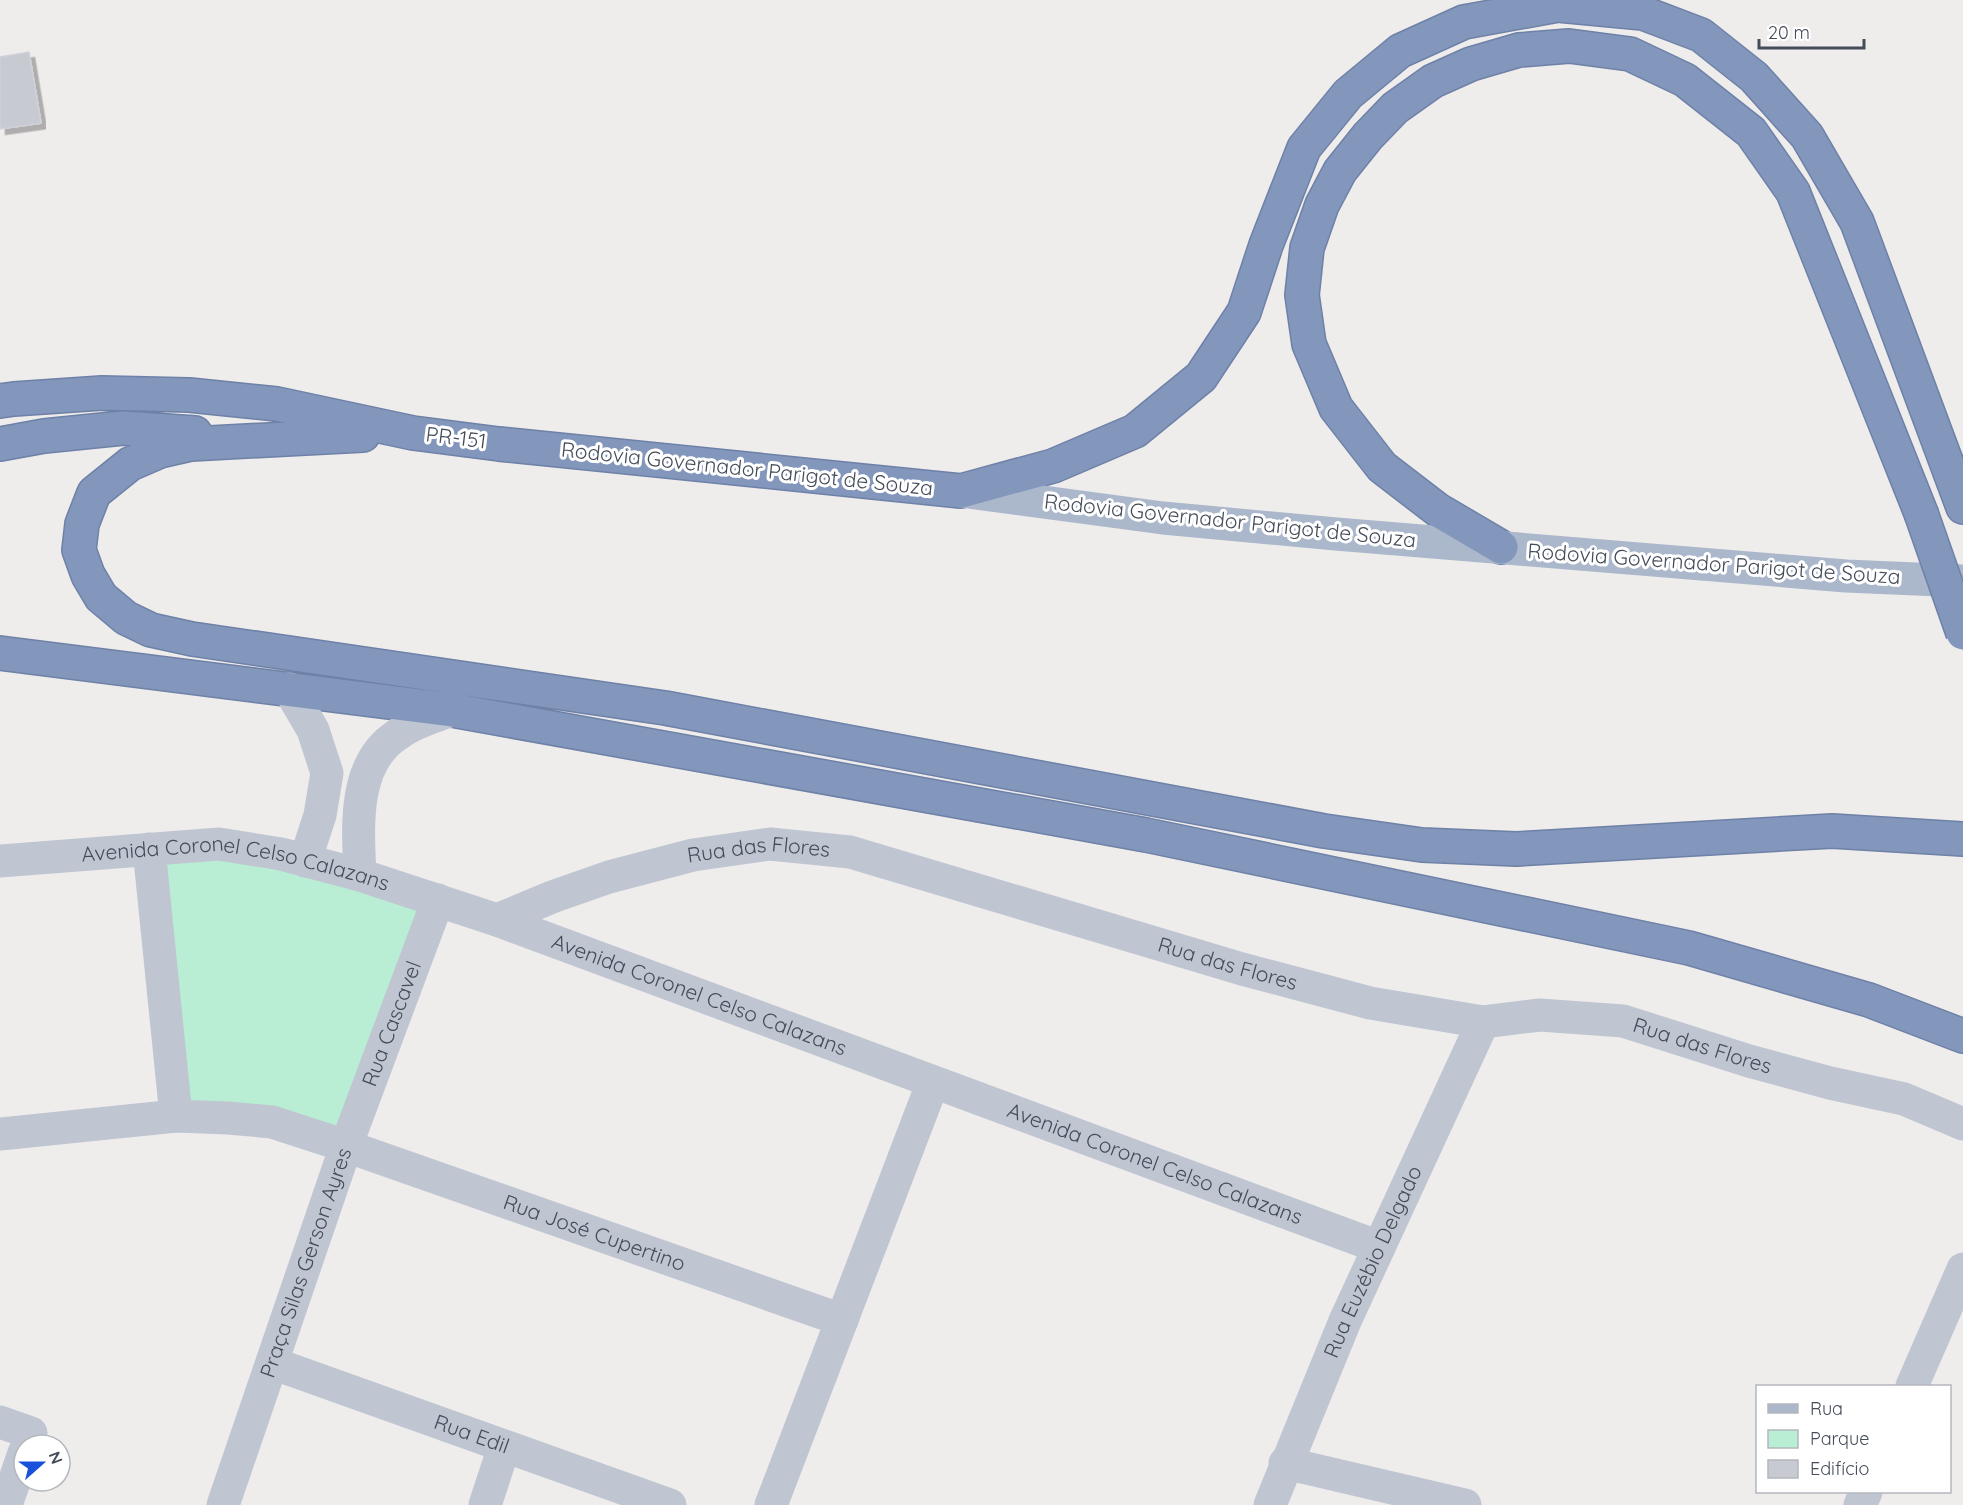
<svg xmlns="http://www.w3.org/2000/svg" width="1963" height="1505" viewBox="0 0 1963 1505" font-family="Quicksand,sans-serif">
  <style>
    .green { fill: #b9eed5 }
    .building { fill: #c8cad2; stroke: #d0d1d8; stroke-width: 1.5; filter: url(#shadow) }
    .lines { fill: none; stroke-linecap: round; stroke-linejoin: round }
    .highway-casing { stroke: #6e81a7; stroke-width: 36 }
    .minor { stroke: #bfc6d2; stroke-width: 33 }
    .major { stroke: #abb7cb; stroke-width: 33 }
    .highway { stroke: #8396bb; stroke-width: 33 }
    .highway-bridge-casing { stroke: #6e81a7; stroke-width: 36; stroke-linecap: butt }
    .highway-bridge { stroke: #8396bb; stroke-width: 33 }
    .labels { text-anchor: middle; stroke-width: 6; stroke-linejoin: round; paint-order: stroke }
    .street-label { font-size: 21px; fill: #444c59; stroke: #fff }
  </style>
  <defs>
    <filter id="shadow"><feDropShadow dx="5.5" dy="5.5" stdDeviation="0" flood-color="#0004"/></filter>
  </defs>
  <rect width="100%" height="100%" fill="#efecec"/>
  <path class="green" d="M236 851 429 909 343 1139 185 1113 156 860Z"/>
  <path class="building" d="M29 52 41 123 0 129V57Z"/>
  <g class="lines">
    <defs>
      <path id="highway" d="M0 401 14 399 102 393 189 395 277 404 413 433 499 444 961 491 1053 466 1135 431 1201 377 1244 312 1266 245 1304 148 1348 94 1400 51 1464 22 1558 5 1643 13 1701 35 1754 77 1807 136 1857 222 1963 507
        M363 435 191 444 160 451 130 464 94 493 82 524 79 550 88 575 101 597 126 618 151 630 192 639 665 708 1324 831 1422 845 1516 849 1832 831 1963 839
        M0 444 44 436 123 428 195 433
        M1501 547 1438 510 1382 467 1336 408 1309 344 1302 295 1307 248 1322 205 1340 171 1368 136 1395 108 1433 81 1471 64 1519 50 1569 46 1630 54 1685 80 1751 132 1793 192 1921 513
        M0 653 452 710 1146 835 1689 948 1869 1000 1963 1036"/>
    </defs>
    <use href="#highway" class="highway-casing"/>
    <g class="minor">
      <path d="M289 689 313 730 327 773 320 815 305 861"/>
      <path d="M149 849 176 1116"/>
      <path id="s1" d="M0 861 219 844 281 854 360 875 497 920 1379 1247"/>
      <path d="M360 875C358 829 352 764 397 735 413 723 433 717 452 710"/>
      <path id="s2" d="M497 920 552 897 609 877 693 855 770 844 850 852 1242 969 1370 1003 1483 1022 1540 1015 1623 1021 1749 1061 1830 1083 1904 1099 1963 1124"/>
      <path id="s3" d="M0 1134 176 1116 228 1118 272 1122 346 1146 842 1320"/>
      <path id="s4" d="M272 1363 670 1505"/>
      <path d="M1912 1386 1963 1269"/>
      <path d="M0 1422 31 1433 27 1445"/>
      <path d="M1285 1463 1465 1505"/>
      <path d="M6 1505 24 1453"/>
      <path id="s5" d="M223 1505 346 1146 438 900"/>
      <path d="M485 1505 504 1447"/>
      <path d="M771 1505 933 1082"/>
      <path id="s6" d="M1270 1505 1345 1321 1483 1022"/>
      <path d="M1860 1505 1866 1492"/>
    </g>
    <path class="major" d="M961 491 1163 518 1336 534 1846 576 1963 581"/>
    <use href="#highway" class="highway"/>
    <defs>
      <path id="highway-bridge" d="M1921 513 1963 633"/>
    </defs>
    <use href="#highway-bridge" class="highway-bridge-casing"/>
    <use href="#highway-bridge" class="highway-bridge"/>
  </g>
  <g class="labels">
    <g class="street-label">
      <text transform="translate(456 438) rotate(7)" y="7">PR-151</text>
      <text transform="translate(747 469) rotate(6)" y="7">Rodovia Governador Parigot de Souza</text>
      <text transform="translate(1230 521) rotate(6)" y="7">Rodovia Governador Parigot de Souza</text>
      <text transform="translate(1714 564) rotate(4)" y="7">Rodovia Governador Parigot de Souza</text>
      <text dy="7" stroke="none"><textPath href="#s2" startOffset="273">Rua das Flores</textPath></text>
      <text dy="7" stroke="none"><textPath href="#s1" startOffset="238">Avenida Coronel Celso Calazans</textPath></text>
      <text dy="7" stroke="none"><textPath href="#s2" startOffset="759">Rua das Flores</textPath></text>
      <text dy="7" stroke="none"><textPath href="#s1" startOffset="724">Avenida Coronel Celso Calazans</textPath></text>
      <text dy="7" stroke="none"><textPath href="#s5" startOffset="510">Rua Cascavel</textPath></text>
      <text dy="7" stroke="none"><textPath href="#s2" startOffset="1245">Rua das Flores</textPath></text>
      <text dy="7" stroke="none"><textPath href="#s1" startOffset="1210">Avenida Coronel Celso Calazans</textPath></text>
      <text dy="7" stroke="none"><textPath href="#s3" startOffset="614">Rua José Cupertino</textPath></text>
      <text dy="7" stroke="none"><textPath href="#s6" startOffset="264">Rua Euzébio Delgado</textPath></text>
      <text dy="7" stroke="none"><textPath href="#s5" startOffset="256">Praça Silas Gerson Ayres</textPath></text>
      <text dy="7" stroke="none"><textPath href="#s4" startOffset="212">Rua Edil</textPath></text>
    </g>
  </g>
  <rect x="1756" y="1385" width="195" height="108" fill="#ffffff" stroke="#b4b7bd" stroke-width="1.5"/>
  <rect x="1768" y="1404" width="30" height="9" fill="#abb7cb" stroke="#b4b7bd" stroke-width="1.5"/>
  <text x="1810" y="1415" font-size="18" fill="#444c59">Rua</text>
  <rect x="1768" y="1430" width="30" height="18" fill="#b9eed5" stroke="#b4b7bd" stroke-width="1.5"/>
  <text x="1810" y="1445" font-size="18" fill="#444c59">Parque</text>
  <rect x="1768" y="1460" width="30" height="18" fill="#c8cad2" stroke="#b4b7bd" stroke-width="1.5"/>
  <text x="1810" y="1475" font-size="18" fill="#444c59">Edifício</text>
  <g transform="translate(42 1463) rotate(69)"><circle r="28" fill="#ffffff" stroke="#b4b7bd" stroke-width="1.5"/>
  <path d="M0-4.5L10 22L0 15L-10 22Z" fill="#1951db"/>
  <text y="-9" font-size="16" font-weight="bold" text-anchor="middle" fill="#444c59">N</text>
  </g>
  <path d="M1759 39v9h105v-9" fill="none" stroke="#444c59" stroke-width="3"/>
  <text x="1768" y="39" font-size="18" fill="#444c59" stroke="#ffffff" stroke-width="4.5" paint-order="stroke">20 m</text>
</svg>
